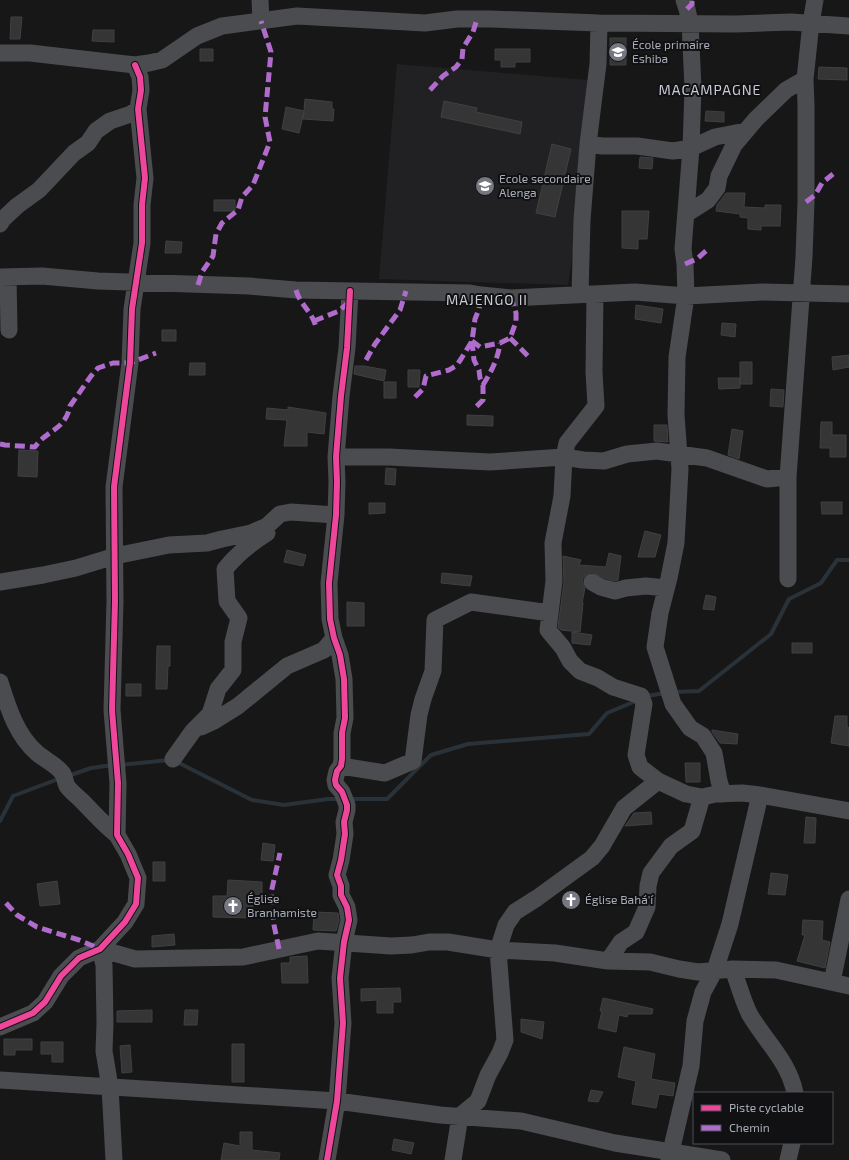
<svg xmlns="http://www.w3.org/2000/svg" width="849" height="1160" viewBox="0 0 849 1160" font-family="'Exo 2',sans-serif">
  <style>
    .built { fill: #212123 }
    .lines { fill: none; stroke-linecap: round; stroke-linejoin: round }
    .stream { stroke: #2a3239; stroke-width: 4 }
    .building { fill: #353536; stroke: #3f4043 }
    .minor { stroke: #4b4c50; stroke-width: 17 }
    .quiet { stroke: #b06ccc; stroke-width: 5; stroke-dasharray: 10 5; stroke-linecap: butt }
    .cycleway-casing { stroke: #111113; stroke-width: 8 }
    .cycleway { stroke: #ed469a; stroke-width: 6 }
    .labels { text-anchor: middle; stroke-width: 4; stroke-linejoin: round; paint-order: stroke }
    .poi-label { font-size: 12px; fill: #a8adb8; stroke: #111113; text-anchor: start }
    .quarter-label { font-size: 14px; letter-spacing: 1px; fill: #c9ccd4; stroke: #111113 }
  </style>
  <rect width="100%" height="100%" fill="#171717"/>
  <path class="built" d="M397 64 600 81 568 285 379 279Z"/>
  <g class="lines">
    <path class="stream" d="M673 692 699 691 771 634 789 599 821 583 837 560H849
      M646 696 666 693
      M177 762 252 800 284 805 328 799H340
      M120 765 169 760
      M68 776 91 768 113 765
      M349 799H387L431 755 468 744 589 734 607 713 636 701
      M0 821 13 796 61 778"/>
  </g>
  <path class="building" d="M11 17H22L20 39H10Z
    M93 30H114V42L92 41Z
    M610 38H626V65H610Z
    M200 49H213V61H200Z
    M495 49H530V62H515V67H501V60H495Z
    M819 67 847 68V80L818 79Z
    M305 99 332 102V109H334L333 121 303 119 304 112 299 133 282 129 286 107 304 111Z
    M444 101 477 108 476 112 522 122 520 134 441 117Z
    M706 111 724 112V122L705 121Z
    M552 144 571 149 555 217 536 213Z
    M640 157 653 158 652 169 639 168Z
    M726 193H745L744 207 765 208V205H781L780 226H761V230L748 229V218L740 217V214L716 211 717 205Z
    M214 200H235V211H214Z
    M622 211H649L647 239H638V249L622 248Z
    M166 241 182 242 181 253H165Z
    M636 305 663 309 661 323 635 319Z
    M722 323 736 324 735 337 721 335Z
    M162 330H176V341H162Z
    M849 355V367L833 370 832 357Z
    M740 362H752V384H740Z
    M190 363H205V375H189Z
    M355 366H364L386 370 384 381 354 374Z
    M408 370H420L419 387H408Z
    M718 378H740V388L719 389Z
    M384 382H396V398H384Z
    M771 389 784 390 783 407 770 406Z
    M288 407 326 413 324 434 307 432V446H284L287 420 266 419 267 408 288 410Z
    M467 415 493 416V426L467 425Z
    M821 422H832V435H846V457H830V448H820Z
    M654 425H667L668 442 654 441Z
    M732 429 743 431 739 459 728 455Z
    M19 450 38 451 37 477 18 476Z
    M386 468 396 469 395 485 385 484Z
    M821 502H842V514H822Z
    M369 503H385V513L369 514Z
    M645 531 661 535 655 557H638Z
    M287 550 306 555 303 566 284 562Z
    M609 553 621 556 618 580 615 581 605 578 592 572 587 574 583 578 582 582 585 588 582 603H583L580 632 561 630 558 627 564 582 563 556 581 560 579 565 606 567Z
    M442 573 472 576 470 586 441 583Z
    M706 595 716 597 714 610 703 609Z
    M347 602 364 603V626H347Z
    M572 632 592 635 590 645 572 643Z
    M792 643H812V653H792Z
    M157 646H170V666H168L167 689H156Z
    M126 684H141V696H126Z
    M835 716H847V727L849 728V746L831 743Z
    M712 730 738 734 737 744 720 743 712 732Z
    M685 763H700V782H686Z
    M651 812 652 824 625 826 634 813Z
    M806 817 816 818 815 843H804Z
    M263 843 275 845 273 861 261 860Z
    M153 862H165V881H153Z
    M771 873 788 875 785 895 768 894Z
    M228 880 262 882V895L253 894V918L213 917V896H227Z
    M57 881 60 904 40 906 37 884Z
    M314 912 338 913 339 920 336 931 313 930Z
    M803 920 823 921 822 940 830 942 825 968 797 961 805 935H802Z
    M174 934 175 945 152 947V936Z
    M307 956 308 983H282L281 963H290V957Z
    M400 988 401 1002H393V1013H377V1000L361 1001V989Z
    M603 998 653 1009 652 1014H628L627 1017 619 1015 616 1032 598 1028 602 1011H600Z
    M152 1010V1022H117V1011Z
    M185 1010H198L197 1025H184Z
    M521 1019 544 1022 542 1039 521 1032Z
    M4 1039H32V1050H15V1055H4Z
    M41 1042H63V1062H52V1054H41Z
    M232 1044H244V1082H232Z
    M130 1045 132 1072 122 1073 120 1046Z
    M624 1047 655 1054 651 1079 675 1083 673 1096 659 1094 656 1108 632 1104 636 1081 618 1077Z
    M591 1090 603 1092 598 1102 588 1101Z
    M240 1132H252V1150L280 1153 279 1160H221L224 1143 240 1146Z
    M394 1139 414 1143 411 1154 392 1150Z"/>
  <g class="lines">
    <path class="minor" d="M260 0 261 21
      M684 0 687 9 690 23 693 88 691 148 683 249 685 264 686 296 677 357 676 415 680 469 676 543 669 578 660 613 655 647 673 704 690 728 703 736 714 753 719 781 723 794
      M0 53H30L135 65 149 63 162 60 197 36 222 26 297 16 425 23 457 19H491L599 23 736 24 791 22 849 26
      M588 144 602 146H637L673 151 691 148 715 137 746 131
      M686 214 708 200 717 188 719 176 734 145 756 119 786 90 805 79
      M0 224 3 219 17 206 39 190 74 153 88 143 96 131 110 121 131 114 138 109
      M0 277 42 276 98 281 249 286 296 290 470 293 481 295 511 298 635 292 686 296 762 292 849 294
      M8 277 9 330
      M580 295 582 220 588 144 598 64 599 23
      M595 295 594 372 596 406 567 443 564 457 562 496 553 543 554 581 548 630 563 648 570 661 580 671 598 678 613 687 641 696 644 704 636 755 640 767 658 781 686 794 702 797 716 794 742 793 760 795 849 811
      M336 457H389L490 462 564 457 583 460 604 461 627 454 657 451 707 458 767 479 788 477
      M788 579V477L804 257 806 202V105L805 79 811 23 815 0
      M0 582 43 575 76 568 115 556 169 545 207 543 222 539 251 533 267 526 280 514 291 512 336 515
      M592 582 601 587 615 591 626 588 646 586 666 588
      M0 682C8 707 16 735 37 753 45 760 57 765 63 774 65 778 65 782 67 786 70 791 77 796 82 801 93 812 104 825 117 835
      M201 727 214 721 238 706 287 666 324 650 334 638
      M173 759 193 731 210 714 218 689 233 670V642L239 618 227 601 225 569C237 554 251 543 267 533
      M341 766 385 773 413 761 419 715 423 699 433 671 435 620 471 602 550 613
      M100 949 135 959 243 957 318 941 391 946 412 945 429 942H448L498 950 555 953 608 961 650 962 679 969 698 972 733 969 776 970 849 986
      M100 949 104 965 105 1023 104 1051 110 1087 114 1160
      M608 961 621 942 636 932 647 907 648 886 651 873 671 846 692 831 702 797
      M733 969C738 983 743 1002 750 1015 766 1042 789 1062 795 1093
      M832 982 849 899
      M0 1027 33 1013 45 1002 61 976 79 958 100 949 125 922 136 904 138 878 128 854 117 835 118 783 112 710 115 601 114 487 130 363 132 309 142 243V205L145 178 138 109 141 90 140 77 135 65
      M0 1080 337 1101 440 1115 521 1121 615 1143 722 1160
      M327 1160 337 1101 343 1023 340 978 344 942 349 920 347 907 341 895V886L337 875 341 860 345 834 344 822 347 810V805L342 792 336 785 335 780 337 771 341 766 342 759V733L345 718 344 679 340 655 334 638 330 619 329 583 336 515 337 482 336 457 341 396 347 348 350 291
      M453 1160 460 1116 478 1101 488 1075 500 1053 505 1040 498 950 506 925 515 912 537 898 592 858 602 846 624 808 658 781
      M669 1160 691 1066 695 1021 703 992 715 970 730 924 760 795
      M788 1160 792 1143"/>
    <path class="quiet" d="M687 9 692 4V0
      M430 90 443 76 456 67 462 59 463 48 473 32 477 19
      M806 202 815 195 822 183 833 174
      M685 264 697 259 708 249
      M198 285 202 272 213 256 216 234 222 223 238 210 242 197 253 185 270 142 265 117 271 52 261 21
      M296 290C300 305 312 311 316 327
      M314 321 339 311 349 302
      M510 338 529 357
      M472 341 480 347 500 343 510 338 516 322V313L511 298
      M472 341 474 360 479 370 480 378 483 385V400L474 409
      M366 360 375 344 400 310 406 291
      M483 385C491 372 498 359 500 343
      M415 397 423 389 426 376 449 370 457 365 461 359 472 341 475 319 479 309 481 295
      M0 444 5 445 35 447C46 430 65 431 70 406L91 376 98 368 113 363H130L156 353
      M6 903 17 915 37 927 79 940 100 949
      M279 949 274 925 271 893 280 853"/>
    <defs>
      <path id="cycleway" d="M0 1027 33 1013 45 1002 61 976 79 958 100 949 125 922 136 904 138 878 128 854 117 835 118 783 112 710 115 601 114 487 130 363 132 309 142 243V205L145 178 138 109 141 90 140 77 135 65
        M327 1160 337 1101 343 1023 340 978 344 942 349 920 347 907 341 895V886L337 875 341 860 345 834 344 822 347 810V805L342 792 336 785 335 780 337 771 341 766 342 759V733L345 718 344 679 340 655 334 638 330 619 329 583 336 515 337 482 336 457 341 396 347 348 350 291"/>
    </defs>
    <use href="#cycleway" class="cycleway-casing"/>
    <use href="#cycleway" class="cycleway"/>
  </g>
  <defs>
    <symbol id="school-disc" viewBox="-11 -11 22 22"><circle r="9.5" fill="#757880" stroke="#111113"/><path d="M0-5L7-2L0 1L-7-2ZM-4 1L0 2.5L4 1V4Q0 6-4 4Z" fill="#fff"/></symbol>
    <symbol id="church-disc" viewBox="-11 -11 22 22"><circle r="9.5" fill="#757880" stroke="#111113"/><path d="M-1.2-6h2.4v3.5h3.3v2.4h-3.3V6h-2.4V-.1h-3.3v-2.4h3.3Z" fill="#fff"/></symbol>
  </defs>
  <g fill-rule="evenodd">
    <use href="#school-disc" x="607" y="41" width="22" height="22"/>
    <use href="#school-disc" x="474" y="175" width="22" height="22"/>
    <use href="#church-disc" x="560" y="889" width="22" height="22"/>
    <use href="#church-disc" x="222" y="895" width="22" height="22"/>
  </g>
  <g class="labels">
    <g class="poi-label">
      <text x="632" y="49">École primaire<tspan x="632" dy="14">Eshiba</tspan></text>
      <text x="499" y="183">Ecole secondaire<tspan x="499" dy="14">Alenga</tspan></text>
      <text x="247" y="903">Église<tspan x="247" dy="14">Branhamiste</tspan></text>
      <text x="585" y="904">Église Bahá'í</text>
    </g>
    <g class="quarter-label">
      <text x="710" y="95">MACAMPAGNE</text>
      <text x="487" y="305">MAJENGO II</text>
    </g>
  </g>
  <rect x="693" y="1092" width="140" height="52" fill="#111113" stroke="#4d4f55"/>
  <rect x="701" y="1105" width="20" height="6" fill="#ed469a" stroke="#4d4f55"/>
  <text x="729" y="1112" font-size="12" fill="#a8adb8">Piste cyclable</text>
  <rect x="701" y="1125" width="20" height="6" fill="#b06ccc" stroke="#4d4f55"/>
  <text x="729" y="1132" font-size="12" fill="#a8adb8">Chemin</text>
</svg>
